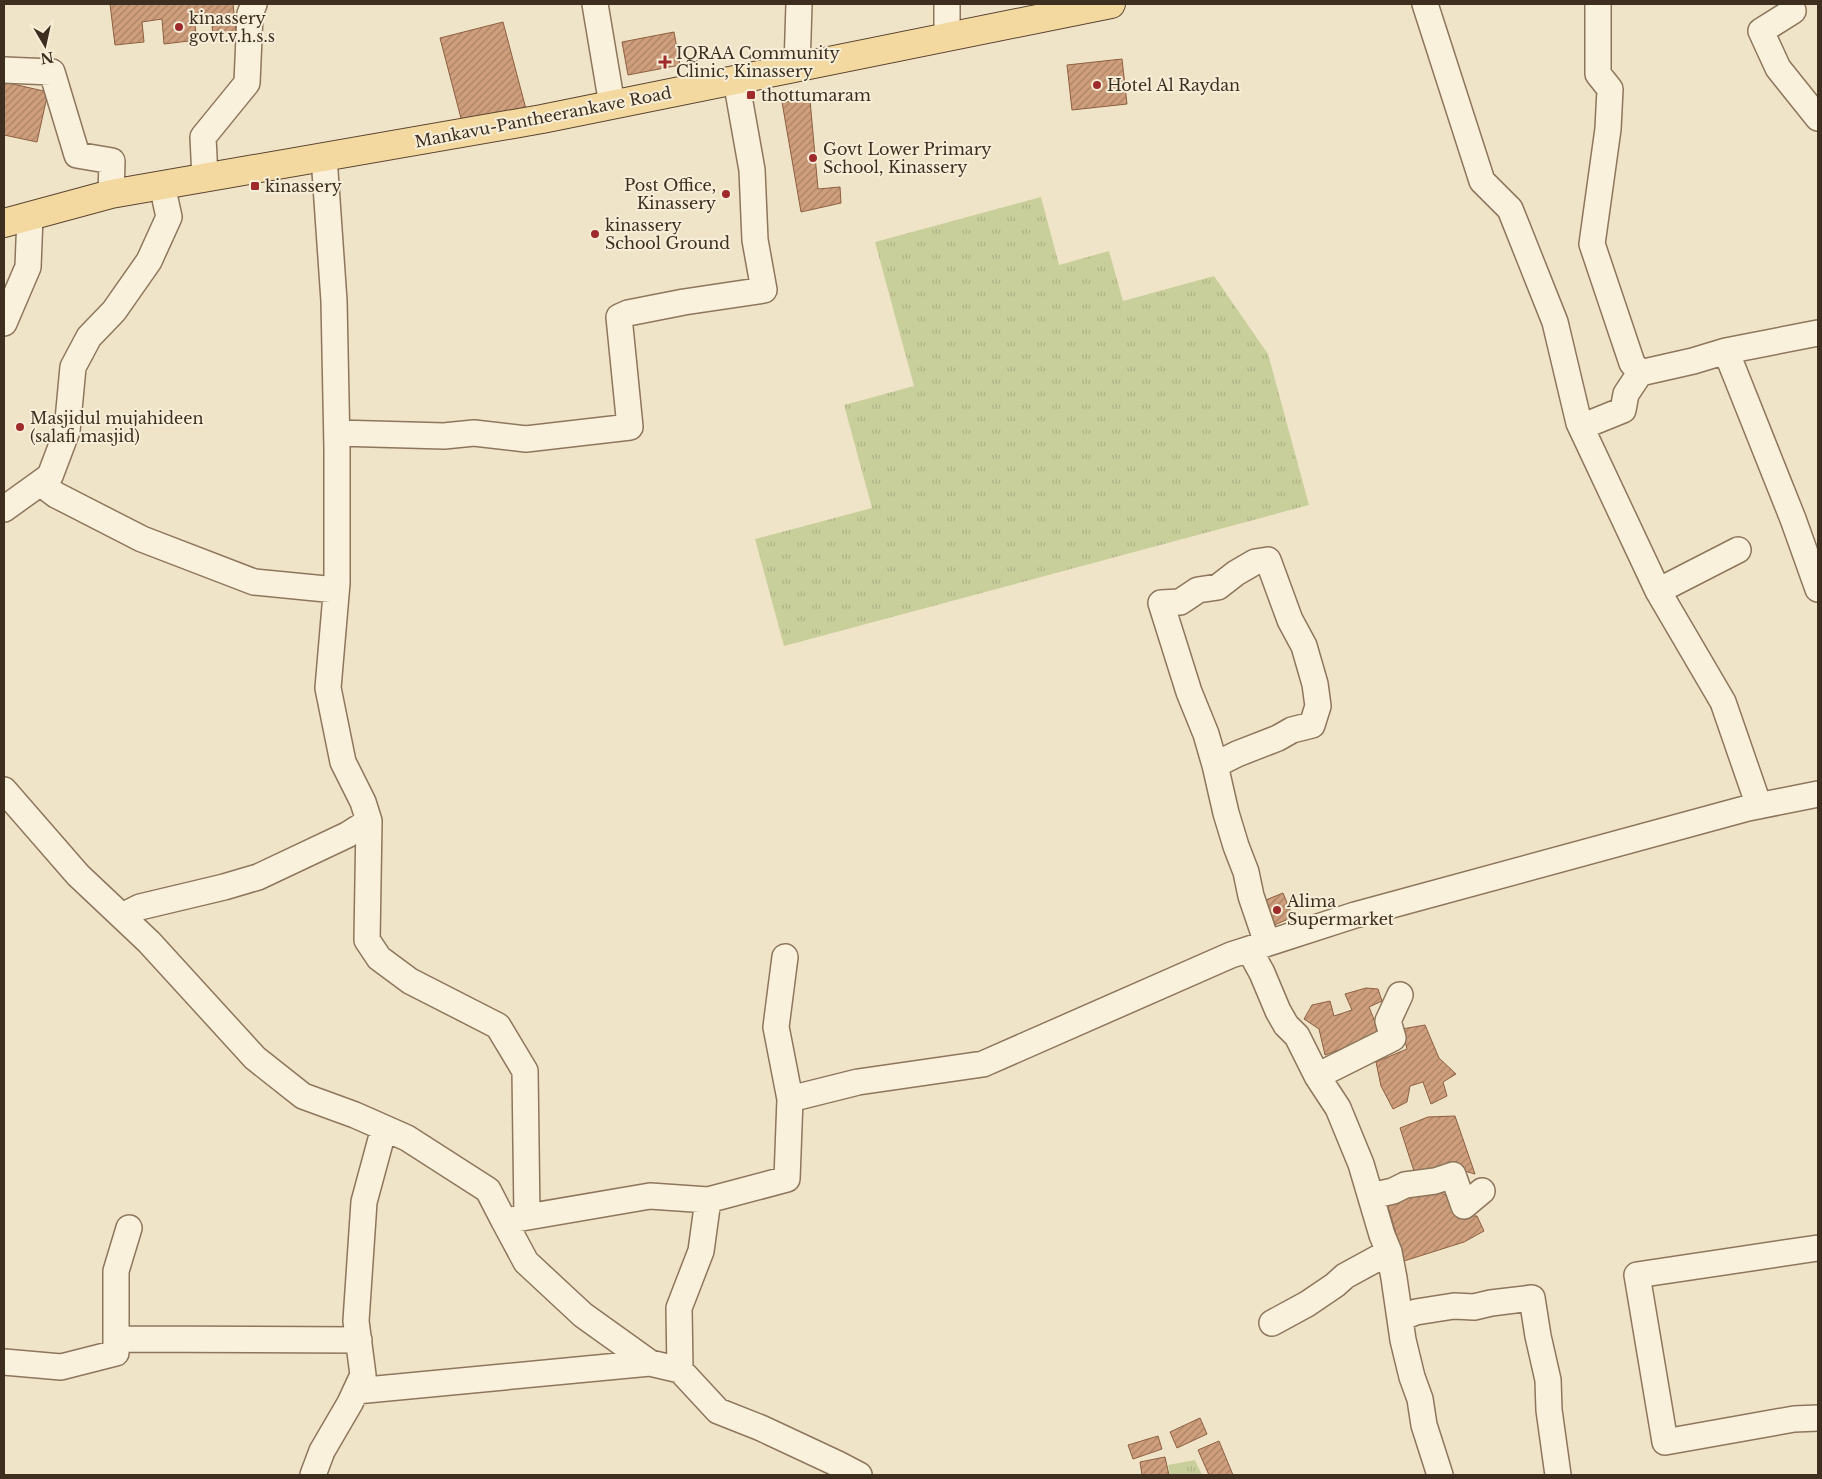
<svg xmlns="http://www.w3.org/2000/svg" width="1822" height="1479" viewBox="0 0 1822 1479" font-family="'Libre Baskerville',serif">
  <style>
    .grass { fill: url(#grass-tufts) }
    .building { fill: url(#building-hatch); stroke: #8d5f41 }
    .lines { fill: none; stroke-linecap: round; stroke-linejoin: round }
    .minor-casing { stroke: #8d765c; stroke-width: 28 }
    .major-casing { stroke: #5b4430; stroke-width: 30 }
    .minor { stroke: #faf1dc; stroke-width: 25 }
    .major { stroke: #f3d9a0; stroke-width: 28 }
    .poi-dot { fill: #9e2a2b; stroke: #f7eed8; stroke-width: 2 }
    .labels { text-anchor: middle; stroke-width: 4; stroke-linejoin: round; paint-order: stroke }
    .poi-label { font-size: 16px; fill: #3d2e20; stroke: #f7eed8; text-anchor: start }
    .street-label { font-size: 16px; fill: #3d2e20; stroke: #f7eed8 }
  </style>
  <defs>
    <pattern id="grass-tufts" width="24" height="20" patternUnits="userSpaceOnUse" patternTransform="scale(1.25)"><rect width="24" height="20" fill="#c9cf9b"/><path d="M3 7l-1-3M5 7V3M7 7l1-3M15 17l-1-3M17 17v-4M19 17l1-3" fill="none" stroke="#aeb285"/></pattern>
    <pattern id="building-hatch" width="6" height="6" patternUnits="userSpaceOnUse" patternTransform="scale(1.25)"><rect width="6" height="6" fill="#cf9f7d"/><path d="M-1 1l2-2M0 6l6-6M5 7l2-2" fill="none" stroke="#a98266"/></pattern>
  </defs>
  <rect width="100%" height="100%" fill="#f0e4c8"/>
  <path class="grass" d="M1041 197 1059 265 1109 251 1123 301 1214 276 1268 354 1309 505 784 646 755 539 872 508 844 405 914 386 875 242Z
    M1195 1460 1202 1475H1170L1168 1465Z"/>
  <path class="building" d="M110 4H233L236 32 213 35 211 16 194 18 197 40 164 44 162 19 142 22 144 42 115 45Z
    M503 22 526 109 463 126 440 38Z
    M674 32 680 65 628 75 622 42Z
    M1122 59 1127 104 1072 110 1067 65Z
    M4 82 48 92 37 142 4 135Z
    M810 100 818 189 840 187 841 203 801 212 782 102Z
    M1283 893 1293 917 1272 926 1261 902Z
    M1366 988 1378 989 1382 1001 1369 1007 1379 1032 1357 1043 1325 1055 1319 1029 1304 1019 1312 1005 1330 1001 1334 1016 1352 1010 1345 994Z
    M1425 1025 1439 1058 1456 1074 1443 1082 1447 1096 1431 1104 1423 1082 1410 1086 1407 1102 1393 1109 1381 1086 1376 1062 1407 1049 1402 1029Z
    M1455 1116 1475 1174 1447 1166 1414 1171 1400 1128 1428 1117Z
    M1434 1191 1449 1196 1455 1215 1477 1216 1484 1231 1464 1242 1404 1261 1387 1203Z
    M1200 1418 1207 1434 1177 1448 1170 1432Z
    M1158 1436 1162 1449 1133 1459 1128 1445Z
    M1219 1441 1233 1475H1209L1198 1450Z
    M1165 1457 1169 1475H1142L1140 1462Z"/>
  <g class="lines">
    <defs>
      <path id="minor" d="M595 4 612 105
        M1425 4 1482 181 1510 209 1555 322 1579 423 1658 591 1723 702 1759 806
        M1598 4V74L1610 89 1608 129 1592 244 1632 363 1640 373 1693 361 1726 351
        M1791 4 1793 11 1761 31 1778 68 1818 118
        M947 37V4
        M797 67 799 4
        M4 70 52 72 77 155 112 161 111 194
        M205 178 203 137 247 83 250 14 254 4
        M4 323 28 267 30 216
        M1818 333 1726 351 1793 519 1818 589
        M1581 427 1623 410 1626 394 1640 373
        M337 433 444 436 474 433 526 439 630 427 619 317 628 313 684 302 764 290 755 240 752 170 736 80
        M40 483 56 495 142 539 254 582 336 590
        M4 509 50 476 67 431 73 367 89 337 114 311 149 261 169 217 162 185
        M1658 591 1738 550
        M1215 765 1237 754 1278 738 1292 730 1312 725 1318 706 1315 684 1304 646 1290 620 1268 560 1255 562 1236 573 1218 587 1198 590 1180 602 1161 603 1189 692 1206 734 1215 765 1226 813 1236 846 1246 872 1251 896 1267 943
        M4 790 78 875 149 942 255 1058 303 1096 355 1115 407 1138 488 1190 504 1221 650 1196 708 1200 787 1179 790 1099 858 1082 983 1064 1231 955 1355 915 1748 808 1818 794
        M369 821 367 940 379 958 410 981 498 1026 525 1071 527 1217
        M122 916 140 907 224 887 258 877 347 835 369 821 363 802 343 762 328 688 337 583V449L334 301 324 157
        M1249 949 1262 973 1278 1011 1286 1025 1297 1036 1317 1076 1338 1108 1361 1164 1382 1235 1389 1252 1394 1278 1403 1340 1412 1377 1420 1399 1424 1425 1440 1475
        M785 957 776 1027 790 1099
        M1317 1076 1393 1038 1388 1021 1400 995
        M1371 1196 1393 1191 1405 1185 1435 1181 1453 1175 1464 1206 1482 1191
        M708 1200 701 1251 679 1308 680 1370 718 1411 761 1428 838 1464 859 1475
        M504 1221 526 1262 583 1315 650 1363
        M1818 1248 1637 1275 1665 1442 1794 1419 1818 1418
        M1401 1318 1416 1312 1454 1306 1474 1307 1491 1303 1532 1298 1538 1336 1548 1380 1549 1410 1558 1475
        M1272 1323 1307 1304 1335 1285 1345 1276 1389 1252
        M116 1339 359 1340
        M4 1362 61 1367 116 1353V1271L129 1228
        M356 1391 650 1363 680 1370
        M313 1475 322 1451 350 1403 363 1375 356 1321 364 1202 384 1128"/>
      <path id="major" d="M4 223 111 194 542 119 1111 4"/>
    </defs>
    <use href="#minor" class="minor-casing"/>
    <use href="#major" class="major-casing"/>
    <use href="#minor" class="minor"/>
    <use href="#major" class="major"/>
  </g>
  <g class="poi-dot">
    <circle cx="179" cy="27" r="5"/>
    <path d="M662.5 54.5h5v5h5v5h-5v5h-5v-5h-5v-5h5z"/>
    <circle cx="1097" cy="85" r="5"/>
    <rect x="746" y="90" width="10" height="10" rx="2.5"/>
    <circle cx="813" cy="158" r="5"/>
    <rect x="250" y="181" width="10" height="10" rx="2.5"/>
    <circle cx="726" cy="194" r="5"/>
    <circle cx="595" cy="234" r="5"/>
    <circle cx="20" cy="427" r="5"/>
    <circle cx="1277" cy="910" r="5"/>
  </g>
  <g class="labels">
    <g class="poi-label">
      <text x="189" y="24">kinassery<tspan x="189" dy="18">govt.v.h.s.s</tspan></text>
      <text x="676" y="59">IQRAA Community<tspan x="676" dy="18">Clinic, Kinassery</tspan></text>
      <text x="1107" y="91">Hotel Al Raydan</text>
      <text x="761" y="101">thottumaram</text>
      <text x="823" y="155">Govt Lower Primary<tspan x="823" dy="18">School, Kinassery</tspan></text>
      <text x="716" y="191" text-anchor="end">Post Office,<tspan x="716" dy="18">Kinassery</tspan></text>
      <text x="265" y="192">kinassery</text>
      <text x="605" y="231">kinassery<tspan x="605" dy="18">School Ground</tspan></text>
      <text x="30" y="424">Masjidul mujahideen<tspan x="30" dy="18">(salafi masjid)</tspan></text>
      <text x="1287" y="907">Alima<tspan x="1287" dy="18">Supermarket</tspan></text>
    </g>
    <g class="street-label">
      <text transform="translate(543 117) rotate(-11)" y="6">Mankavu-Pantheerankave Road</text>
    </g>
  </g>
  <rect width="1822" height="1479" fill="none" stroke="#3d2e20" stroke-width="10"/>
  <g transform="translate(45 45) rotate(171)" stroke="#f7eed8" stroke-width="4" paint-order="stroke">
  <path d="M0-4L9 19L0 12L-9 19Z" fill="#3d2e20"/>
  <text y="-8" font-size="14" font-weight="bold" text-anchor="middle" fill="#3d2e20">N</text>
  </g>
</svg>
